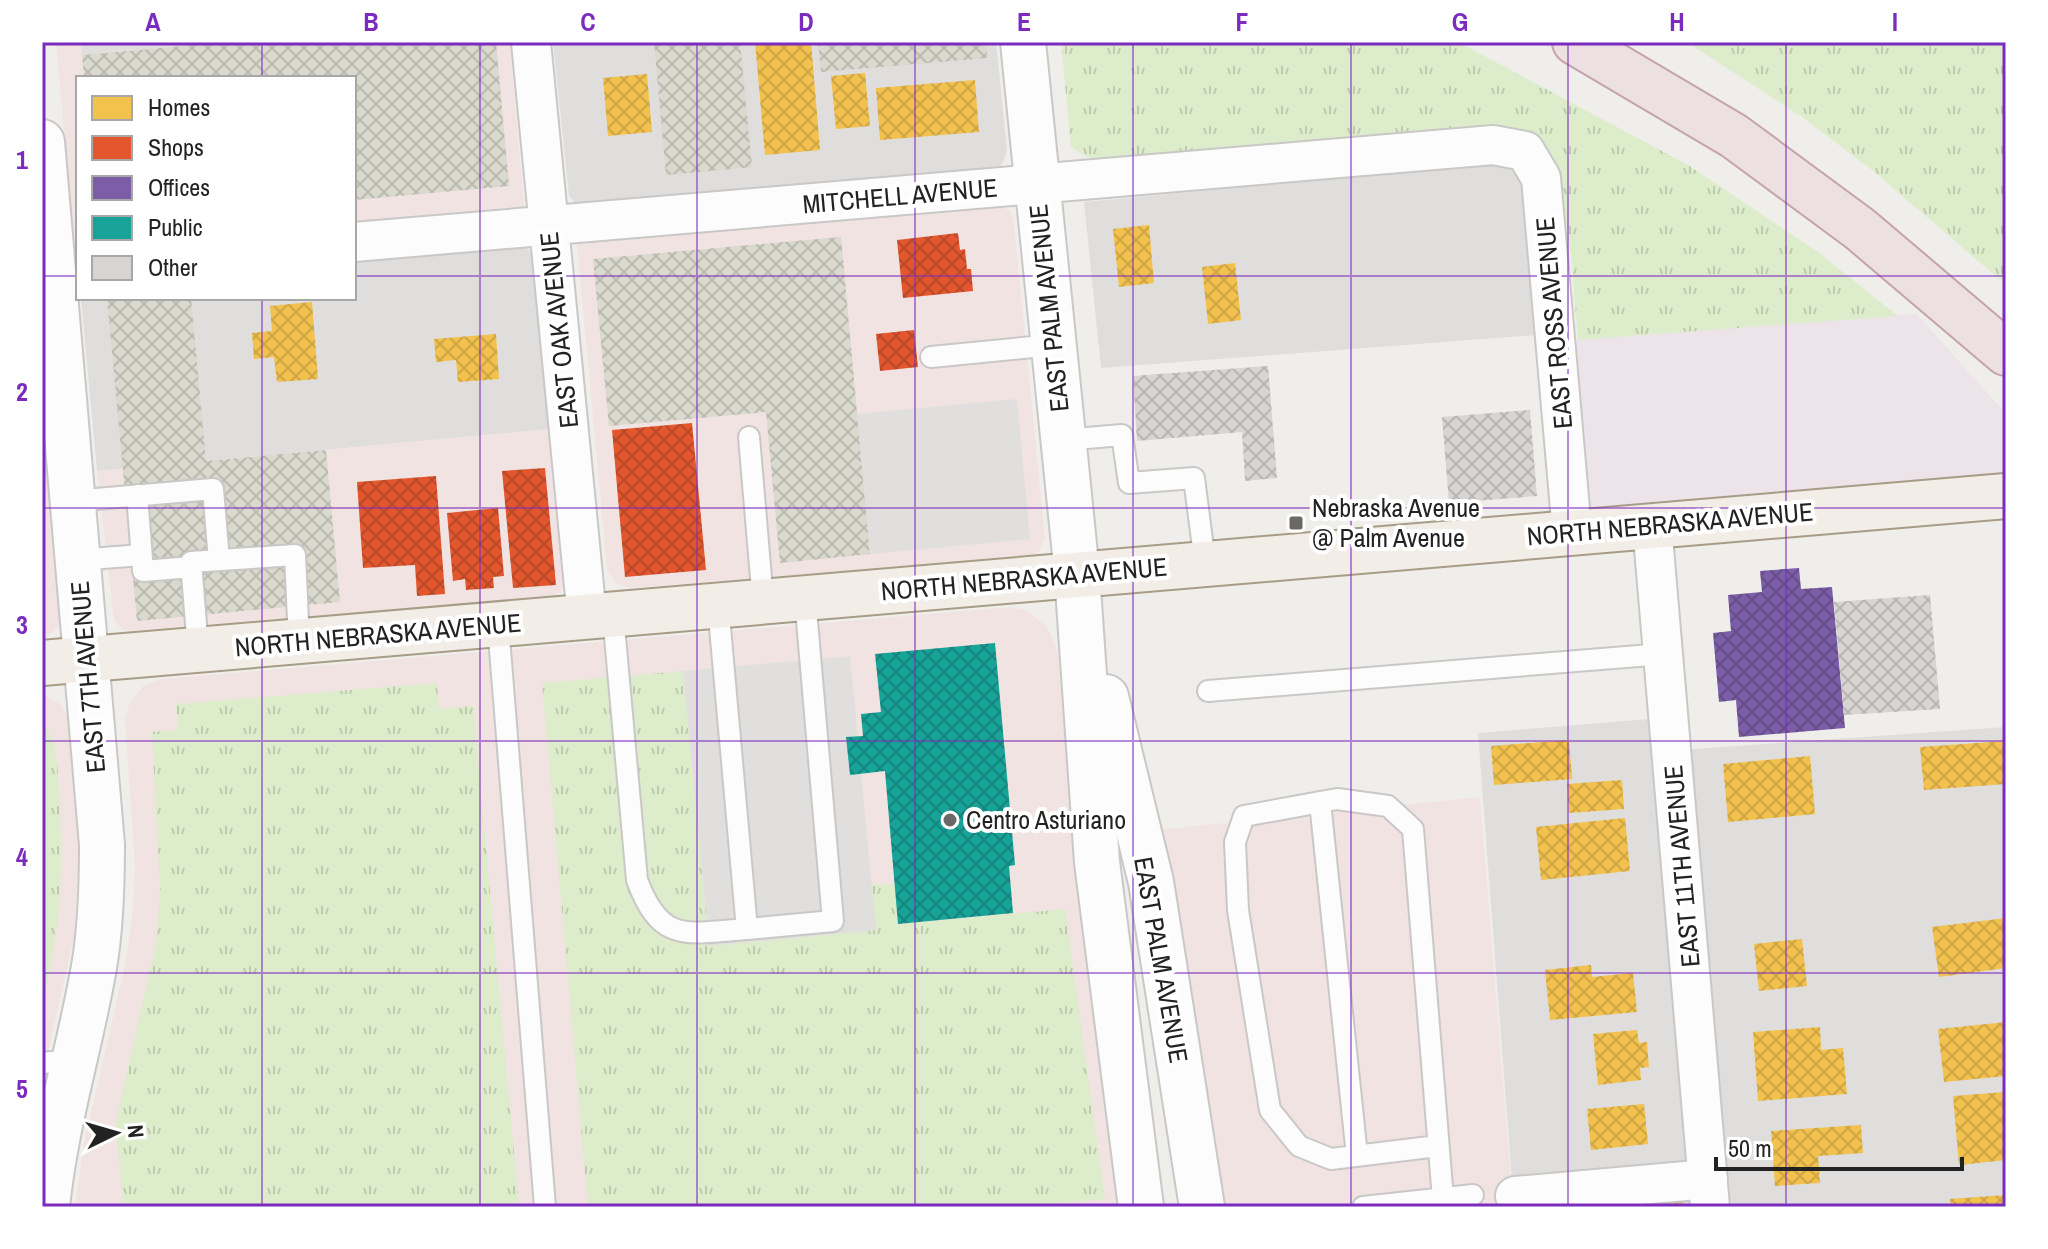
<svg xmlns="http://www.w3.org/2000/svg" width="2048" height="1249" viewBox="0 0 2048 1249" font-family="'Archivo Narrow',sans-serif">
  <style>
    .residential { fill: #dfdedc }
    .commercial { fill: #f1e3e1 }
    .industrial { fill: #ede4e9 }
    .construction { fill: url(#construction-cross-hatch) }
    .grass { fill: url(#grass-tufts) }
    .parking { fill: #e0dfde }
    .homes { fill: url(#homes-cross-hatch) }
    .shops { fill: url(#shops-cross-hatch) }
    .offices { fill: url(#offices-cross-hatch) }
    .public { fill: url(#public-cross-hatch) }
    .building { fill: url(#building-cross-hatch) }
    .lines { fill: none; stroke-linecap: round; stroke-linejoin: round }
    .service-casing { stroke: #c9c8c7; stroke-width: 24 }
    .minor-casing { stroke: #c9c8c7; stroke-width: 42 }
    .tertiary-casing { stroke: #c9c8c7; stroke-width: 48 }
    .primary-casing { stroke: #a79c86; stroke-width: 48 }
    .motorway-casing { stroke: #c5a2ac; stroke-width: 48 }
    .service { stroke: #fdfcfc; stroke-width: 20 }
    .minor { stroke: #fdfcfc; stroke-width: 38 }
    .tertiary { stroke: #fdfcfc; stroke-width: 44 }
    .primary { stroke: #f3ede7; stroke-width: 44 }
    .motorway { stroke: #ece0e2; stroke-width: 44 }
    .grid { fill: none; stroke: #7b2cbf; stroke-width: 2; stroke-opacity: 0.55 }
    .poi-dot { fill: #6a6968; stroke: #fff; stroke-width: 3 }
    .labels { text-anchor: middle; stroke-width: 8; stroke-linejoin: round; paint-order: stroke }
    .street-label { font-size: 26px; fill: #222; stroke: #fff }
    .poi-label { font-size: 26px; fill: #222; stroke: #fff; text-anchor: start }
    .neatline { fill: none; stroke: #7b2cbf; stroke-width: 3 }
    .grid-label { font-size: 26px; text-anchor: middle; font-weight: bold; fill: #7b2cbf }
  </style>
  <defs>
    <pattern id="construction-cross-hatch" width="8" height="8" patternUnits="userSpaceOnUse" patternTransform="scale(2)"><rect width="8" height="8" fill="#d9d9cd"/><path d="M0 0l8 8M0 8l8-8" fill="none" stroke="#babab0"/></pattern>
    <pattern id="grass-tufts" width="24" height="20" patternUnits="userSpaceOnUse" patternTransform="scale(2)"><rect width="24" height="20" fill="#ddeccb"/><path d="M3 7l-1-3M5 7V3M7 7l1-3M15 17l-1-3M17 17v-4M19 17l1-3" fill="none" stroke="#bdcaae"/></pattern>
    <pattern id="homes-cross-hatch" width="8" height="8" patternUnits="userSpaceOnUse" patternTransform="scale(2)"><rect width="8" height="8" fill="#f2c14e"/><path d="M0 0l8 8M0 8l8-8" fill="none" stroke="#cfa644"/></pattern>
    <pattern id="shops-cross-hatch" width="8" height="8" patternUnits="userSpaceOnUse" patternTransform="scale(2)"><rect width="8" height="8" fill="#e4572e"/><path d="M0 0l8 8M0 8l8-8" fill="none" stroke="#b84827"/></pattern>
    <pattern id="offices-cross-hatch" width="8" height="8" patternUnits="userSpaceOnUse" patternTransform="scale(2)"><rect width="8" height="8" fill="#7b5ea7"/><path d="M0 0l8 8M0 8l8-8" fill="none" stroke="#644d88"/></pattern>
    <pattern id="public-cross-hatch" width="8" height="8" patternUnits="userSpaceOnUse" patternTransform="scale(2)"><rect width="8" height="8" fill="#17a398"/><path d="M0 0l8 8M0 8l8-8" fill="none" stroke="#14847c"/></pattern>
    <pattern id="building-cross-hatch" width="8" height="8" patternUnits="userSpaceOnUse" patternTransform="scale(2)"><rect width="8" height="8" fill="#d7d4d2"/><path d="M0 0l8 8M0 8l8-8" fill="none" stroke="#b8b6b4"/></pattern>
  </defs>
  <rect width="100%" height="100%" fill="#f0eeeb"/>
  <path class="residential" d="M553 42H996L1007 150 1004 160 999 168 989 171 575 203 569 196Z
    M1522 161 1537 335 1101 368 1084 202Z
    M525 245 532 254 550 429 97 471 81 298H354V258Z
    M1662 718 1665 751 2006 727V1207H1514L1478 733Z"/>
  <path class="commercial" d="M56 42H510L524 206 354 223V78H78V247L74 244Z
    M998 204 1011 212 1014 224 1045 539 1039 552 1033 556 629 588 615 582 607 569 577 244 585 240Z
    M42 361 62 621 52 633 42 635Z
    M550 429 566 578 565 586 555 596 130 631 123 630 114 620 97 471Z
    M1012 607 1025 610 1047 626 1057 650 1083 921 1123 1207H75L84 1143 126 961 133 910 135 866 125 720 129 705 144 685 161 679Z
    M42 694 59 703 68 715 71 729 79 857 74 937 42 1079Z
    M1480 797 1513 1207H1208L1146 831Z"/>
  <path class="industrial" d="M1917 314 2006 414V489L1579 523 1563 341Z"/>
  <path class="construction" d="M225 42H496L509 186 354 200V78H84L82 55Z
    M654 42H740L752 167 666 175Z
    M818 42H986L987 58 821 72Z
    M841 237 870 554 780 563 766 412 609 426 593 259Z
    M107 298H191L206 461 326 450 340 602 137 621Z"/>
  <path class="grass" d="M1061 42H1458L1688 165 1818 252 1898 316 1578 340C1572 286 1573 177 1533 139 1527 133 1515 130 1506 126L1091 159 1071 147Z
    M1687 42H2006V285L1872 170 1802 117Z
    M683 671 709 946 875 930 871 885 895 884 899 924 1065 909 1105 1199 1019 1207H588L542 683Z
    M437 683 439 709 473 706 519 1207H123L116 1122 156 944 160 891 152 732 178 730 176 704Z
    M42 723C59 743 57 767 59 792 64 872 61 927 42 1005Z"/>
  <path class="parking" d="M81 42H225L82 55Z
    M1017 399 1030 539 870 554 857 414Z
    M850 656 876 930 709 946 683 671Z"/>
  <path class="homes" d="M755 42H811L820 150 765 155Z
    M865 73 870 126 836 129 831 76Z
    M647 74 652 132 608 136 603 78Z
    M975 80 979 132 880 140 876 88Z
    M1149 225 1154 283 1119 287 1113 229Z
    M1235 263 1241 320 1208 324 1202 267Z
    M312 302 318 379 277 382 274 357 254 359 252 333 272 331 270 306Z
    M496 334 499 379 458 382 456 360 436 362 434 339Z
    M1569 740 1572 779 1494 785 1491 746Z
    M2006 741V784L1924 790 1920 747Z
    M1810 756 1815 814 1728 822 1723 764Z
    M1622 780 1624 809 1569 813 1567 784Z
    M1625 818 1630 871 1541 880 1536 827Z
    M2006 918V968L1939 977 1932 927Z
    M1802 939 1807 986 1759 991 1754 944Z
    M1591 965 1592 977 1633 973 1637 1012 1550 1020 1545 970Z
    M2006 1022V1076L1944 1082 1938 1029Z
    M1820 1027 1821 1050 1843 1048 1847 1094 1758 1101 1753 1032Z
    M1637 1030 1639 1043 1647 1042 1649 1067 1640 1068 1641 1080 1598 1085 1593 1034Z
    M2005 1092 2006 1160 1959 1165 1953 1096Z
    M1644 1104 1648 1144 1591 1150 1587 1109Z
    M1861 1125 1863 1153 1818 1156 1820 1183 1775 1186 1771 1131Z
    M2006 1195V1207H1951L1950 1199Z
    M1682 1198 1683 1207H1616V1203Z"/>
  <path class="shops" d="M958 233 960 250 965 249 967 269H971L973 291 903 298 897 240Z
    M914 330 918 367 880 371 876 334Z
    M692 423 706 570 625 577 612 430Z
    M545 468 556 585 513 588 502 471Z
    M436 476 445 594 417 596 415 565 363 568 357 482Z
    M498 508 504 576 493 577 494 588 466 590 465 579 453 581 447 513Z"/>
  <path class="offices" d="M1799 568 1801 589 1832 587 1845 728 1739 737 1736 700 1719 702 1713 633 1731 631 1728 595 1762 592 1760 571Z"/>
  <path class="public" d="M995 643 1015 865 1009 866 1013 913 898 924 885 771 850 775 846 737 863 736 861 714 881 712 875 654Z"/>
  <path class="building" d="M1268 366 1277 478 1245 481 1242 432 1137 441 1133 376Z
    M1530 410 1537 496 1449 503 1442 417Z
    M1930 595 1940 709 1844 715 1834 602Z"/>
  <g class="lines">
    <defs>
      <path id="service" d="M931 357 1053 345
        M749 437 763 601
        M1063 440 1122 435 1129 483 1194 478 1205 563
        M137 495 143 571 192 567
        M73 501 213 489 219 560
        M78 560 141 555
        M718 605 747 929 833 921 805 598
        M613 615 637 880C661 945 687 933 747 929
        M498 625 545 1207
        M198 649 191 562 295 555 299 642
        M1208 691 1663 654
        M1320 802 1357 1156
        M42 1063 72 1060
        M1438 1146 1331 1159 1299 1146 1270 1110 1238 910 1235 842 1244 816 1337 799 1388 806 1413 829 1443 1199V1207
        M1363 1207 1473 1195"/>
      <path id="minor" d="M531 42 587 617
        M354 242 1493 145 1525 151 1541 178 1572 532
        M1652 525 1710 1207
        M1515 1196 1708 1179"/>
      <path id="tertiary" d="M1023 42 1077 574 1097 862 1141 1207
        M42 142 102 845C102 886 101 927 94 967 80 1048 55 1125 47 1207
        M1106 697 1151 882 1202 1207"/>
      <path id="primary" d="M42 663 2006 496"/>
      <path id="motorway" d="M1575 42 1734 136 1860 229 2006 353"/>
    </defs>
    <use href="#service" class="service-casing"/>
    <use href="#minor" class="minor-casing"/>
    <use href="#tertiary" class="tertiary-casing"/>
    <use href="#primary" class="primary-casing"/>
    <use href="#motorway" class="motorway-casing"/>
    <use href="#service" class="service"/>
    <use href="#minor" class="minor"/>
    <use href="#tertiary" class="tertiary"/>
    <use href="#primary" class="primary"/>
    <use href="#motorway" class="motorway"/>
  </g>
  <path class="grid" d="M262 42V78M480 42V1207M697 42V1207M915 42V1207M1133 42V1207M1351 42V1207M1568 42V1207M1786 42V1207M42 276H78M354 276H2006M262 298V1207M42 508H2006M42 741H2006M42 973H2006"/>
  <g class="poi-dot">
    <rect x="1288" y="515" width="16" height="16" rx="4"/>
    <circle cx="950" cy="820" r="8"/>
  </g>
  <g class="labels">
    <g class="street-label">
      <text transform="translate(900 196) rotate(-5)" y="9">MITCHELL AVENUE</text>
      <text transform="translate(1049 308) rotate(-96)" y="9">EAST PALM AVENUE</text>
      <text transform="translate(1554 323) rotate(-95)" y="9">EAST ROSS AVENUE</text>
      <text transform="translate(559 330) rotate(-96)" y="9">EAST OAK AVENUE</text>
      <text transform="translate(1670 524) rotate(-5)" y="9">NORTH NEBRASKA AVENUE</text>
      <text transform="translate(1024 579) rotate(-5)" y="9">NORTH NEBRASKA AVENUE</text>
      <text transform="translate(378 635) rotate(-5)" y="9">NORTH NEBRASKA AVENUE</text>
      <text transform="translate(88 677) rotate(-95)" y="9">EAST 7TH AVENUE</text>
      <text transform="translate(1682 866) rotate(-95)" y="9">EAST 11TH AVENUE</text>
      <text transform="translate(1161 960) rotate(80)" y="9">EAST PALM AVENUE</text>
    </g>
    <g class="poi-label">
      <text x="1312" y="517">Nebraska Avenue<tspan x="1312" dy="30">@ Palm Avenue</tspan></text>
      <text x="966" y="829">Centro Asturiano</text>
    </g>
  </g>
  <rect width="2048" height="1249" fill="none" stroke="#ffffff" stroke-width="88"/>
  <rect x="76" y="76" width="280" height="224" fill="#ffffff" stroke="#a7a7a7" stroke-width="2"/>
  <rect x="92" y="96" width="40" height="24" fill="#f2c14e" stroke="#a7a7a7" stroke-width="2"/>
  <text x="148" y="116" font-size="24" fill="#222222">Homes</text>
  <rect x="92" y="136" width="40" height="24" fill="#e4572e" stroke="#a7a7a7" stroke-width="2"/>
  <text x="148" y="156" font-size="24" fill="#222222">Shops</text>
  <rect x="92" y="176" width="40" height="24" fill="#7b5ea7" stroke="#a7a7a7" stroke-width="2"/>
  <text x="148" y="196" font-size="24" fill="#222222">Offices</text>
  <rect x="92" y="216" width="40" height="24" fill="#17a398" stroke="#a7a7a7" stroke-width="2"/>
  <text x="148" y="236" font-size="24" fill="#222222">Public</text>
  <rect x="92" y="256" width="40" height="24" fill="#d7d4d2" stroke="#a7a7a7" stroke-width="2"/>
  <text x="148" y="276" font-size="24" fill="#222222">Other</text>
  <g transform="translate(116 1133) rotate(85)" stroke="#ffffff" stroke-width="6" paint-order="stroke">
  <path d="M0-6L14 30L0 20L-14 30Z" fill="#222222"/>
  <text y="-12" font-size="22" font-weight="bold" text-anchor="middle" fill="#222222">N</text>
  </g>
  <path d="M1716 1157v12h246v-12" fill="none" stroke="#222222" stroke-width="4"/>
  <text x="1728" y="1157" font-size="24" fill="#222222" stroke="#ffffff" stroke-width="6" paint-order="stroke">50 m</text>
  <rect x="44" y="44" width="1960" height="1161" class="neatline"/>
  <g class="grid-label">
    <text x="153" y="31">A</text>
    <text x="371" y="31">B</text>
    <text x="588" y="31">C</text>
    <text x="806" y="31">D</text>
    <text x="1024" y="31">E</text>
    <text x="1242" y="31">F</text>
    <text x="1460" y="31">G</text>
    <text x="1677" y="31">H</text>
    <text x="1895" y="31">I</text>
    <text x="22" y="169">1</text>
    <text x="22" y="401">2</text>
    <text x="22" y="634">3</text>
    <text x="22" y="866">4</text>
    <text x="22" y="1098">5</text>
  </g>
</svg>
